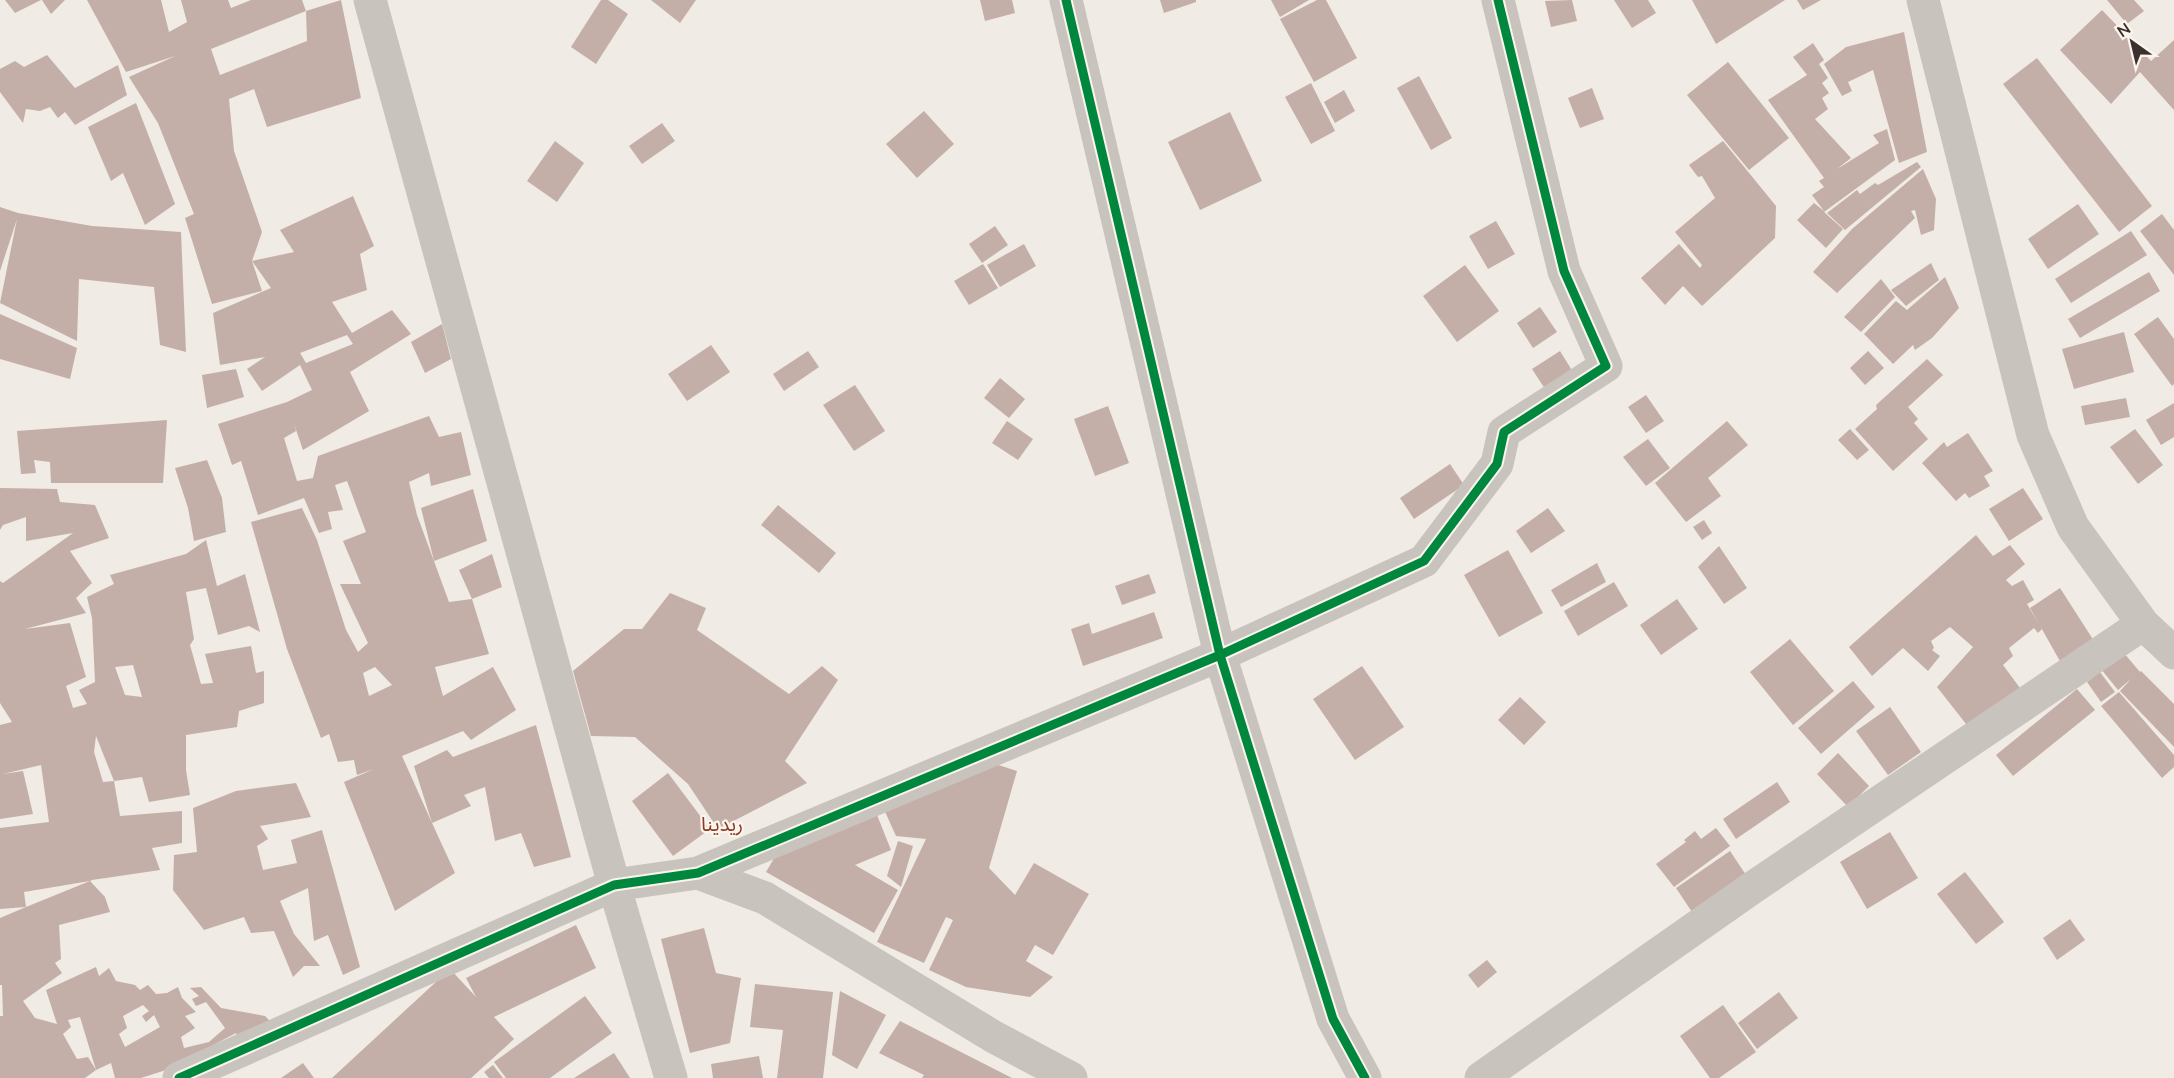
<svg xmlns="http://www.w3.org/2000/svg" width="2174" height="1078" viewBox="0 0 2174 1078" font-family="'Nunito Sans','Noto Sans Arabic',sans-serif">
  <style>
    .building { fill: #c3afa7; fill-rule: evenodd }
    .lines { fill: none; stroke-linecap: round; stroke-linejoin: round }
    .minor { stroke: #c9c3be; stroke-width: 33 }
    .cycleway-casing { stroke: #fbf5ee; stroke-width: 13 }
    .cycleway { stroke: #00873e; stroke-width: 9 }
    .labels { text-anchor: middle; stroke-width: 4.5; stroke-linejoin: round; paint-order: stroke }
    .neighbourhood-label { font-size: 20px; fill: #8c3b22; stroke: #fbf5ee }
  </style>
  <rect width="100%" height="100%" fill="#f0ebe5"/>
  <path class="building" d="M5 0H41L15 13Z
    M42 0H65L51 14Z
    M87 0H161L169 32 187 22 181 0H228L231 8 251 0H302L306 11 211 49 220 75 307 41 306 11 341 0 361 98 267 127 254 89 229 99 234 151 262 232 252 261 294 252 280 230 353 196 374 246 360 254 367 290 332 302 352 333 392 310 411 334 350 372 369 411 303 450 294 424 296 431 284 438 297 481 313 478 318 456 429 416 439 437 461 432 471 475 431 486 429 473 409 482 417 515 449 602 472 599 489 654 435 667 443 696 493 667 516 710 471 740 463 731 402 756 432 823 414 766 447 750 453 757 536 725 571 857 534 867 521 833 495 841 485 787 464 795 471 806 432 823 455 873 395 911 344 782 374 769 357 775 354 760 338 762 329 734 321 738 287 649 251 522 302 508 317 540 346 630 358 652 368 643 340 584H361L343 541 366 532 347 481 335 485 343 510 328 512 332 529 319 533 304 498 258 515 241 461 232 465 218 424 287 402 312 390 300 365 262 391 247 369 265 357 220 365 213 313 271 288 252 261 262 291 212 304 185 218 194 214 158 123 129 77 175 56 126 72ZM347 335 353 344 306 363 300 353ZM375 667 392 685 369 696 363 673Z
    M601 0H608L628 14 596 64 571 47Z
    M651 0H696L680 23Z
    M980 0H1012L1015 13 985 21Z
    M1160 0H1196V2L1164 13Z
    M1271 0H1309L1280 17Z
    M1317 0H1326L1357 58 1314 82 1280 19Z
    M1572 0 1577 21 1551 27 1545 1Z
    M1614 0H1648L1656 13 1632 28Z
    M1692 0H1785L1716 44Z
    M1797 0H1821L1803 10Z
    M2107 0H2134L2144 11 2127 24Z
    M2102 10 2151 61 2174 40V110L2140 72 2111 104 2060 50Z
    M1904 32 1927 152 1899 163 1873 70 1848 82 1852 91 1842 96 1824 64 1846 47Z
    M1813 43 1824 60 1819 64 1828 78 1822 83 1829 93 1822 98 1828 109 1815 119 1851 158 1837 169 1879 143 1873 135 1887 129 1895 160 1824 212 1843 229 1826 248 1797 220 1814 203 1824 211 1812 195 1824 187 1819 181 1824 178 1768 100 1807 75 1793 57Z
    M47 55 75 88 118 65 127 95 75 125 65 112 58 118 50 107 40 111 26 109 23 123 0 92V69L15 61 24 67Z
    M2037 58 2152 206 2119 232 2003 84Z
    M1728 62 1789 138 1749 170 1687 95Z
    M1419 76 1452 138 1431 150 1397 88Z
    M1311 83 1335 131 1311 144 1285 97Z
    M1592 88 1604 119 1580 128 1568 98Z
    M1344 90 1355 111 1335 123 1324 102Z
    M136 103 175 204 145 225 123 173 111 181 88 127Z
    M924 111 954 144 917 178 886 144Z
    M1230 112 1262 181 1200 210 1168 142Z
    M662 123 675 141 642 164 629 146Z
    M555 141 584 163 557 202 527 181Z
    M1723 141 1776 206 1775 238 1702 306 1683 286 1665 305 1641 278 1679 244 1700 268 1702 265 1675 232 1715 198 1702 176 1698 177 1689 165Z
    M1917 162 1921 167 1845 230 1827 213 1857 190 1860 194 1875 183 1878 185Z
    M1923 169 1936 199 1934 230 1921 235 1915 210 1911 211 1915 218 1837 293 1813 272 1852 229Z
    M2078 204 2099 234 2048 269 2028 239Z
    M0 207 18 213 92 226 181 232 186 352 160 345 154 287 79 279 77 341 0 303 17 219 0 271Z
    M2162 214 2174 230V275L2140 231Z
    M1496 221 1515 254 1488 269 1469 236Z
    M995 226 1008 245 982 263 969 244Z
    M2131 231 2147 255 2071 303 2055 279Z
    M1024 244 1036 266 1000 287 987 265Z
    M1931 263 1939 280 1906 306 1891 290Z
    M983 264 998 288 969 305 954 281Z
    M1465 265 1499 311 1457 342 1423 296Z
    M2149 272 2160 291 2080 338 2068 319Z
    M1945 277 1959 308 1932 338 1915 350 1913 345 1893 364 1864 334 1896 301 1907 310Z
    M1881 279 1895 297 1861 332 1844 317Z
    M1540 307 1557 332 1533 348 1517 323Z
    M0 314 77 348 70 379 0 359Z
    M2158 317 2174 339V384L2172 386 2134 334Z
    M442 324 451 359 425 373 411 342Z
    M2124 332 2134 372 2074 389 2062 349Z
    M711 345 730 372 687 401 668 374Z
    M808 351 819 367 784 391 773 374Z
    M1560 351 1576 377 1549 395 1532 369Z
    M1868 351 1884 368 1865 385 1850 368Z
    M1927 359 1943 375 1908 407 1918 419 1914 423 1928 439 1893 471 1855 429 1877 409 1876 405Z
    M236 369 244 397 207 408 202 375Z
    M1000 378 1025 399 1009 418 984 398Z
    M855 385 885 431 854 451 823 405Z
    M1646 395 1664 421 1646 433 1628 407Z
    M2126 398 2130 417 2085 425 2081 406Z
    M2174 403V437L2161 445 2146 420Z
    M1108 406 1129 463 1095 476 1074 419Z
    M167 420 163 483H51L50 462 34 460 36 473 21 474 17 431Z
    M1007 421 1033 439 1018 460 992 443Z
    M1727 421 1748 445 1708 478 1721 496 1686 522 1655 483Z
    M1850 429 1869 450 1857 460 1838 440Z
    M2135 429 2163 465 2138 484 2110 447Z
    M1968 433 1993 471 1984 476 1990 486 1969 498 1965 493 1956 501 1922 463 1944 442 1947 447Z
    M1648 439 1670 468 1646 486 1623 457Z
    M207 460 222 498 226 532 194 541 188 508 175 468Z
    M1450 464 1464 485 1414 519 1400 498Z
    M0 488 57 489 60 502 95 505 109 538 70 551 92 583 76 598 86 613 25 629 70 623 86 677 66 686 73 708 87 704 79 690 95 682 92 618 87 597 114 584 110 575 186 554 206 540 217 586 245 574 260 632 249 626 218 635 206 588 186 592 194 639 190 645 201 684 213 683 205 654 251 646 256 673 264 671V703L239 711 237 727 186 735V770L190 795 149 802 142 777 114 781 120 816 182 811V843L152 848 160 870 92 880 90 881 24 892 26 907 90 881 105 897 110 912 59 925 61 959 55 963 62 973 23 1001 35 1018 57 1024 46 990 96 967 99 976 109 968 116 981 135 985 140 990 148 985 156 994 167 993 178 987 182 998 196 1012 185 1016 195 1028 181 1037 184 1048 209 1042 225 1028 206 1002 196 1006 192 999 199 996 190 988 201 987 221 1008 265 1016 271 1022 241 1046 236 1033 166 1070 141 1078H115L111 1063 96 1070 80 1017 68 1020 71 1027 63 1034 77 1059 88 1057 96 1070 85 1078H0V1016H3L2 985H0V918L26 907 0 909V828L49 822 41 765 3 774 23 771 33 814 0 819V725L12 722 0 703V581L3 583 73 533 26 541V517L3 525 0 530ZM133 665 142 697 125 695 115 667ZM96 736 114 781 103 782 94 752ZM143 1005 149 1011 142 1016 146 1022 154 1015 160 1027 125 1047 119 1034 127 1028 123 1016Z
    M2023 488 2043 519 2009 541 1989 509Z
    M473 489 487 541 434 561 421 508Z
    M778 505 836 553 819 573 761 525Z
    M1548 508 1565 531 1531 553 1516 531Z
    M1704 520 1712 533 1702 540 1693 527Z
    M1976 535 1993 556 2010 545 2025 564 2006 580 2012 586 2023 580 2034 600 2027 604 2042 629 2038 633 2034 628 2009 648 2013 656 2003 665 2020 688 1970 729 1937 687 1973 647 1950 627 1931 641 1934 648 1932 650 1940 656 1928 671 1903 648 1872 676 1849 647Z
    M1719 546 1747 588 1724 604 1698 567Z
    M1508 550 1543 613 1499 637 1464 575Z
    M492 554 502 587 472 599 459 570Z
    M1597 563 1606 582 1561 607 1551 590Z
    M1149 574 1156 593 1122 605 1115 586Z
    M1614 582 1628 606 1578 636 1564 611Z
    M2060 588 2094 641 2061 663 2030 608Z
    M670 593 706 608 697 630 789 694 822 666 838 680 785 761 807 783 718 829 688 784 635 737 591 736 573 671 624 629H642Z
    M1677 599 1698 629 1661 655 1640 625Z
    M1154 612 1163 638 1083 666 1071 629 1089 623 1092 634Z
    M1790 639 1834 691 1793 725 1750 672Z
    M2123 652 2140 672 2141 671 2174 704V747L2120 691 2131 679 2118 690 2101 669Z
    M1362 666 1404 727 1355 760 1313 699Z
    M2100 672 2115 692 2101 702 2087 682Z
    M1853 681 1875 707 1821 754 1798 728Z
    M2077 689 2095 710 2013 776 1996 755Z
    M2119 692 2174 755V767L2162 778 2101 706Z
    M1520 697 1546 722 1524 745 1498 720Z
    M1890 707 1921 752 1888 775 1856 731Z
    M1838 753 1869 786 1848 807 1817 774Z
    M986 761 1017 771 989 868 1015 895 1034 863 1089 894 1053 955 1035 945 1026 961 1053 977 1030 997 966 987 929 970 953 920 946 917 924 963 877 942 926 839 896 836 882 805Z
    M668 773 710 829 673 856 632 801Z
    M1777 782 1790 802 1736 839 1723 819Z
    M296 783 311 817 260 826 268 839 257 846 263 870 297 863 291 840 322 830 360 967 343 975 328 935 314 941 308 888 280 901 294 934 320 966H304L293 977 274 931 251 933 244 917 204 930 173 890 174 855 197 852 193 808 236 791Z
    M875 810 891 850 855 865 898 890 874 933 766 872 780 848Z
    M1716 828 1730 846 1674 887 1656 864 1686 842 1684 840 1695 831 1701 839Z
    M1890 832 1918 878 1867 909 1840 862Z
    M898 841 913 846 901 887 887 876Z
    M1730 851 1746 875 1692 912 1676 888Z
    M1965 872 2004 922 1976 944 1937 894Z
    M2070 919 2085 940 2057 960 2043 938Z
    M576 925 596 968 494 1017 514 1039 471 1078H332L450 969 476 997 466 978Z
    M704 928 716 973 741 978 730 1043 690 1053 661 939Z
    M1487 960 1497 972 1478 988 1468 975Z
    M755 984 833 992 823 1078H777L783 1030 750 1027Z
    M840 991 886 1015 857 1069 832 1055Z
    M1779 992 1798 1018 1757 1049 1738 1023Z
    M585 996 612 1033 550 1078H506L494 1062Z
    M1723 1005 1756 1052 1719 1078H1710L1680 1036Z
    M900 1021 1012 1078H922L924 1075 879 1053Z
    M614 1053 630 1078H574Z
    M759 1056 763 1078H713L711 1064Z
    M303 1063 314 1078H281Z
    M493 1065 503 1078H489L484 1072Z"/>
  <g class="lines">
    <path class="minor" d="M370 0 614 885 671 1078
      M1066 0 1220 655 1333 1019 1365 1078
      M1923 0 2033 435 2073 527 2143 624 2174 653
      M698 873 765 898 994 1037 1071 1078
      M179 1078 614 885 698 873 1220 655 1424 561 1497 464 1504 432 1606 366 1564 271 1498 0
      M1481 1078 1752 888 2143 624"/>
    <defs>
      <path id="cycleway" d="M1066 0 1220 655 1333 1019 1365 1078
        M179 1078 614 885 698 873 1220 655 1424 561 1497 464 1504 432 1606 366 1564 271 1498 0"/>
    </defs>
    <use href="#cycleway" class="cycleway-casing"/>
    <use href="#cycleway" class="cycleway"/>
  </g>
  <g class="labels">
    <g class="neighbourhood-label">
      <text x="722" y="831">ريدينا</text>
    </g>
  </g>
  <g transform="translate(2132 42) rotate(326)" stroke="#fbf5ee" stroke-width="4.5" paint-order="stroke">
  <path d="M0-4.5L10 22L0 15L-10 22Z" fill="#3b302b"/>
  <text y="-9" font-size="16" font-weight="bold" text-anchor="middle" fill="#3b302b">N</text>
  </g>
</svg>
